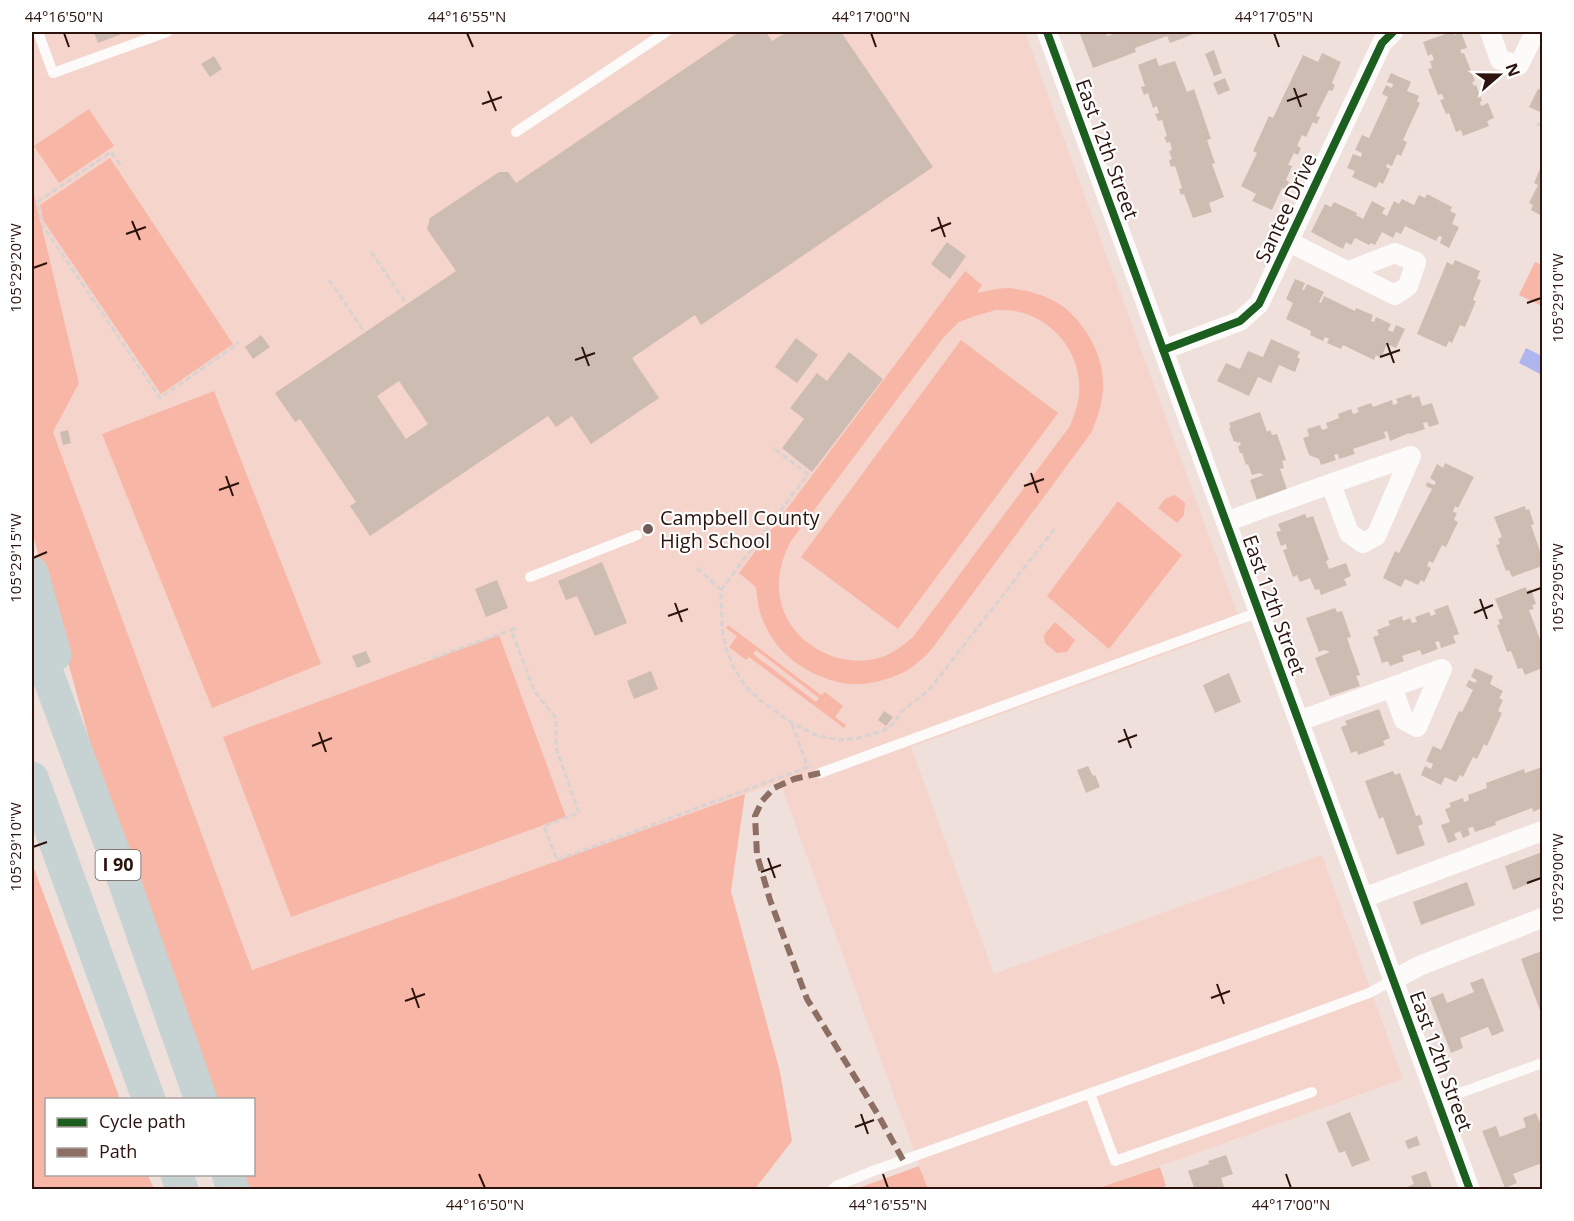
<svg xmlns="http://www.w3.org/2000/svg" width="1574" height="1221" viewBox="0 0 1574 1221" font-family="'Open Sans',sans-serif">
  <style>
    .built { fill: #f5d4cb }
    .green { fill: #f8b7a6; fill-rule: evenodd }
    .water { fill: #afb5ee }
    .building { fill: #cdbcb2; fill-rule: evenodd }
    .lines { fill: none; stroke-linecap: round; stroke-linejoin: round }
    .path { stroke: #d8d3d2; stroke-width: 3; stroke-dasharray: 6 3; stroke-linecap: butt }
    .service { stroke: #fdfafa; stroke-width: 10 }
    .minor { stroke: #fdfafa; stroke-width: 20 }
    .motorway { stroke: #c7d2d3; stroke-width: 33 }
    .quiet { stroke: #8d6e63; stroke-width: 6; stroke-dasharray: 12 6; stroke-linecap: butt }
    .cycleway-casing { stroke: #fff; stroke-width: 11 }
    .cycleway { stroke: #1b5e20; stroke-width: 8 }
    .ticks { fill: none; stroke: #2c130d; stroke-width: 2 }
    .poi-dot { fill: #715b55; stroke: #fff; stroke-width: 2 }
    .labels { text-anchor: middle; stroke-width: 4.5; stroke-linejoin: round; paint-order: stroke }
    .shield { fill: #fff; stroke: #6b5a56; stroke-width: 1.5 }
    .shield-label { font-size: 18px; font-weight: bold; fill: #2c130d }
    .street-label { font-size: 20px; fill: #2c130d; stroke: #fff }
    .poi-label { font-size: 20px; fill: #2c130d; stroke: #fff; text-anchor: start }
    .neatline { fill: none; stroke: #2c130d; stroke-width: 2 }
    .ticks-label { font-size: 15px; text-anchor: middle; fill: #2c130d }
  </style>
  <rect width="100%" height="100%" fill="#f0e0db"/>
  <path class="built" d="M32 32H1025L1242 626 911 747 994 974 1322 855 1403 1079 1096 1189H928L780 782 252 970 53 432 79 383 32 185Z"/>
  <path class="green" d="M89 109 114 146 59 183 34 146Z
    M110 158 233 344 161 394 43 220 40 205Z
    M32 185 79 383 53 432 252 970 745 794 731 891 780 1072 792 1141 755 1189H249L243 1175 254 1174V1100L216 1099 106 800 32 532Z
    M1535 262 1542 265V306L1519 295Z
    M965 271 982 285 977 293C987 291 999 288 1009 288 1028 290 1050 296 1065 308 1088 327 1105 359 1103 389 1102 405 1097 419 1091 433L931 650C922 659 913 668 902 673 885 681 861 687 842 683 809 676 777 655 764 623 759 611 757 600 756 587L739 573ZM996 310C1002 310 1009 310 1015 311 1054 318 1083 355 1079 395 1078 406 1074 415 1070 426L913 637C903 645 894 653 882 657 836 672 782 639 779 590 778 572 783 556 791 541L943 338 959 322 975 316Z
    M961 340 1058 413 898 629 801 557Z
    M214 391 321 664 212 708 102 434Z
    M1175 495 1185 503 1184 515 1177 523 1158 508 1165 499Z
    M1118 501 1182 555 1109 649 1047 596Z
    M1055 622 1075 640 1067 652 1057 653 1045 643 1044 635Z
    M728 625 821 695 825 692 843 706 835 717 846 725 844 728 749 657 746 660 729 647 737 636 726 628ZM756 650 819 698 816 702 753 654Z
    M499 635 566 817 291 917 223 737Z
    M32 863 120 1099 46 1100V1174L148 1175 154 1189H32Z
    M919 1166 928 1189H856L864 1186Z
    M1160 1167 1166 1186 1156 1189H1096Z"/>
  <path class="water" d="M1526 348 1542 356V375L1519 363Z"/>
  <path class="building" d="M94 32H127L98 43Z
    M739 32H766L772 41 787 32H841L933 167 701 325 695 315 632 358 659 398 591 444 572 416 556 427 548 416 370 536 350 506 356 502 300 419 295 422 275 393 456 271 427 229 430 218 499 172H508L516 183ZM399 381 428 424 406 439 377 396Z
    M1087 32H1106L1107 36 1113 34 1112 32H1199L1170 43 1167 36 1135 48 1136 52 1093 68 1080 34Z
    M1451 32H1453L1455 35 1461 32 1467 48 1460 50 1462 54 1464 53 1475 81 1472 82 1474 86 1476 85 1482 101 1480 102 1481 106 1488 103 1494 118 1487 121 1489 126 1463 136 1461 130 1456 132 1449 113 1446 114 1440 100 1444 99 1442 94 1438 95 1428 69 1432 68 1430 61 1434 60 1432 54 1428 56 1423 42Z
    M1214 50 1222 73 1214 76 1205 54Z
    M1322 53 1341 62 1332 83 1335 85 1332 91 1329 90 1316 116 1320 117 1317 124 1313 122 1306 137 1302 135 1297 146 1301 148 1298 155 1294 153 1288 165 1292 166 1286 180 1289 182 1286 189 1282 188 1272 210 1252 201 1256 194 1241 186 1257 153 1253 151 1269 116 1273 118 1303 55 1318 62Z
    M214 56 222 69 210 77 201 64Z
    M1156 58 1159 66 1175 61 1187 92 1194 89 1211 139 1207 140 1215 163 1212 164 1224 197 1209 203 1212 212 1193 218 1184 194 1181 195 1179 189 1182 188 1175 166 1171 167 1169 160 1172 159 1169 151 1172 150 1170 142 1167 143 1164 137 1167 136 1162 120 1158 121 1155 114 1159 113 1157 106 1153 108 1148 93 1144 95 1141 87 1145 86 1138 65Z
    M1391 73 1411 82 1407 91 1419 96 1417 101 1420 103 1403 140 1407 142 1401 156 1397 154 1392 166 1387 164 1386 167 1390 169 1383 184 1379 182 1376 188 1352 177 1355 171 1347 168 1353 154 1361 157 1362 153 1355 150 1362 135 1369 138 1388 97 1382 94 1386 85 1392 88 1393 84 1387 82Z
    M1225 78 1230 90 1218 95 1213 83Z
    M1538 89 1542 90V113L1529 107Z
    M1540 169 1542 170V216L1531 210 1533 205 1529 203 1538 185 1534 183Z
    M1427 194 1452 207 1450 211 1456 214 1452 224 1459 227 1449 248 1440 243 1442 237 1439 236 1436 241 1405 226 1401 234 1396 232 1393 238 1382 232 1375 245 1371 243 1369 245 1355 238 1351 245 1346 242 1343 249 1311 232 1325 204 1331 207 1334 202 1357 213 1356 215 1363 219 1372 201 1385 208 1382 213 1387 216 1394 201 1399 204 1402 199 1414 205 1419 195 1425 198Z
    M947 242 966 256 950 279 931 264Z
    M1455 260 1480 271 1477 279 1481 280 1473 300 1476 301 1465 327 1460 325 1452 343 1449 341 1446 347 1417 334 1447 262 1453 265Z
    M1295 279 1305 283 1302 290H1304L1307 284 1324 292 1319 302 1321 303 1324 296 1355 311 1356 308 1373 315 1371 321 1374 322 1376 317 1391 324 1388 330 1393 332 1396 325 1405 329 1396 348 1387 344 1381 358 1376 355 1374 360 1343 345 1341 349 1327 343 1329 339 1325 337 1323 341 1310 335 1311 331 1286 319 1293 303 1286 299Z
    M261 335 270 347 253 359 245 347Z
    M796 338 818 355 797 383 775 367Z
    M1271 339 1300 352 1297 357 1300 359 1295 372 1279 365 1271 383 1258 377 1249 396 1217 381 1226 363 1240 369 1248 351 1263 357Z
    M849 352 883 379 812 472 782 448 804 419 790 408 817 373 827 381Z
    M1411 394 1412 398 1419 396 1422 406 1432 403 1439 424 1429 427 1427 422 1423 423 1425 429 1410 434 1409 433 1390 441 1387 431 1384 432 1386 438 1353 449 1355 454 1339 459 1338 454 1334 455 1336 460 1321 465 1319 459 1309 455 1303 438 1309 436 1307 429 1320 425 1322 430 1328 428 1326 423 1339 418 1338 414 1351 409 1353 414 1359 412 1357 408 1371 403 1373 407 1392 400 1393 405 1398 403 1396 399Z
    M1260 412 1267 432 1270 430 1272 435 1277 434 1286 460 1282 461 1284 468 1280 469 1287 489 1257 500 1250 480 1264 475 1259 473 1252 475 1248 464 1246 465 1242 453H1240L1238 446 1241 445 1240 442 1237 443 1236 441 1234 442 1229 428 1231 427 1229 423Z
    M68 430 71 443 63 445 60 432Z
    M1445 463 1474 477 1458 508 1455 506 1453 512 1457 513 1454 520 1458 522 1446 547 1442 545 1433 563 1429 561 1427 566 1431 568 1424 582 1421 580 1418 585 1405 579 1401 587 1383 578 1395 551 1399 553 1432 489 1426 486 1427 482 1434 485 1436 482 1430 478 1437 464 1443 468Z
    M1525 506 1526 510 1529 509 1534 524 1531 525 1542 557 1540 558 1542 566 1512 577 1509 570 1506 571 1496 545 1500 544 1498 539 1502 537 1494 517Z
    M1305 514 1307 518 1313 516 1329 560 1326 561 1329 569 1346 563 1351 576 1344 579 1347 585 1321 595 1319 589 1315 590 1310 578 1300 582 1297 575 1293 577 1283 550 1287 549 1286 544 1281 546 1276 532 1281 531 1278 524Z
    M602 562 627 623 595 636 577 596 566 600 558 581Z
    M497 580 508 608 486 617 475 589Z
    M1526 587 1527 591 1531 589 1536 604 1532 605 1534 609 1529 610 1542 645V668L1525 675 1522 668 1518 669 1511 651 1507 652 1497 625 1500 624 1498 620 1503 618 1495 599Z
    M1448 605 1459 634 1453 636 1456 643 1441 648 1439 641 1435 642 1438 649 1422 655 1420 650 1402 656 1404 661 1390 666 1388 661 1382 663 1373 637 1379 635 1377 630 1390 625 1388 621 1402 616 1403 621 1410 618 1412 623 1417 622 1415 617 1429 612 1431 616 1436 614 1434 610Z
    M1335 608 1337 612 1342 611 1351 637 1347 638 1360 675 1356 676 1360 686 1330 696 1315 658 1330 652 1324 650 1319 652 1306 618Z
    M366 651 371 662 357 668 352 656Z
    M1475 668 1493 676 1490 684 1503 691 1499 698 1503 700 1498 711 1502 713 1487 746 1484 744 1477 759 1473 757 1463 777 1460 775 1456 782 1445 777 1441 785 1421 775 1425 766 1431 769 1433 764 1426 761 1433 746 1441 750 1459 711 1462 712 1473 690 1466 686 1469 680 1475 683 1477 680 1471 677Z
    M651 671 658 689 634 699 627 681Z
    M1229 673 1241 702 1215 713 1203 685Z
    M1379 709 1390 738 1383 741 1385 745 1358 755 1357 751 1351 753 1341 727 1347 725 1345 721Z
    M884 711 893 717 886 726 878 720Z
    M1088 766 1093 776 1095 775 1100 787 1086 793 1077 770Z
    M1542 767V808L1533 812 1532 808 1495 822 1496 825 1475 832 1473 827 1468 828 1470 835 1463 838 1460 831 1454 834 1457 840 1448 843 1441 825 1450 822 1445 809 1451 807 1449 803 1463 798 1464 802 1469 800 1468 795 1487 788 1486 783 1524 769 1525 773Z
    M1393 771 1395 775 1400 773 1416 816 1420 815 1423 824 1418 826 1425 845 1397 855 1383 817 1379 819 1365 781Z
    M1542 852V879L1513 890 1505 866Z
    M1467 882 1475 905 1421 925 1413 902Z
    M1542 951V1016L1521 959Z
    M1483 978 1504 1031 1492 1036 1488 1027 1460 1038 1463 1048 1451 1053 1430 998 1443 993 1447 1003 1474 992 1470 983Z
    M1350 1112 1370 1160 1352 1167 1345 1151 1339 1153 1326 1122Z
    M1536 1113 1542 1128V1163L1513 1174 1517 1183 1505 1188 1482 1131 1496 1126 1500 1137 1526 1127 1523 1118Z
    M1417 1136 1420 1145 1408 1149 1405 1141Z
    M1226 1155 1233 1174 1221 1178 1225 1190H1195L1188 1171 1209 1164 1208 1161Z
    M1426 1171 1433 1190H1400L1414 1184 1411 1176Z"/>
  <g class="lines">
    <path class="path" d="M1537 124 1542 125
      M120 165 111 152 37 202 43 226 160 398 236 345 239 342
      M371 252 407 304
      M329 280 365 333
      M697 568 721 590 722 628 726 648 734 668 745 686 760 700 792 723 818 736 839 740 858 738 883 731 894 723 902 711 929 690 1056 527
      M721 590 808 474 772 447
      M516 628 511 630 535 692 556 718V748L579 813 544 826 557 860 808 767
      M433 658 511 630
      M792 724 808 768"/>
    <path class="service" d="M38 32 53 73 167 32
      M516 132 666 32
      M530 577 637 535
      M820 773 1259 612
      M1090 1094 1115 1161 1312 1092
      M1438 1101 1542 1063
      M832 1190 836 1186 873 1171 1287 1023 1369 993 1393 980"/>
    <path class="minor" d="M1047 32 1470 1190
      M1490 32 1500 60 1519 65 1535 32
      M1289 242 1395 295 1408 286 1416 262 1395 253 1349 271
      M1163 350 1240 321 1259 304 1382 43 1393 32
      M1226 522C1287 499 1349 477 1411 456L1376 536 1363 543 1349 533 1331 484
      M1299 721 1442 669 1417 727 1404 720 1392 687
      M1363 898 1542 831
      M1393 980 1419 966 1542 918"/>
    <path class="motorway" d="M32 573 55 655
      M32 632 122 875 201 1100
      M32 778 149 1100
      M177 1174 182 1190
      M228 1174 233 1190"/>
    <path class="quiet" d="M820 773 794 779 774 788 762 801 755 816 757 855 770 900 807 999 877 1113 903 1160"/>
    <defs>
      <path id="cycleway" d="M1047 32 1470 1190
        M1163 350 1240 321 1259 304 1382 43 1393 32"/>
    </defs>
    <use href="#cycleway" class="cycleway-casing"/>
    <use href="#cycleway" class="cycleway"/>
  </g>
  <path class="ticks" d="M64 33 69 47M467 33 473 47M871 33 876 47M1274 33 1279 47M1294 88 1301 107M488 91 496 111M1287 101 1307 94M482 104 502 97M938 217 945 237M132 221 140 240M931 231 951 223M126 234 146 227M33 268 47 263M1527 303 1541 298M1387 343 1394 363M582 347 589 366M1380 357 1400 350M575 360 595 353M1031 473 1038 493M226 476 233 496M1024 486 1044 479M219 490 239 483M33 558 47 552M1527 593 1541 588M1480 599 1487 619M675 603 682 622M1474 613 1493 605M668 616 688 609M1124 729 1131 748M319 732 326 752M1118 742 1137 735M312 746 332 738M33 847 47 842M768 858 775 878M761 872 781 865M1527 883 1541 878M1217 984 1224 1004M412 988 419 1008M1211 998 1230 991M405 1001 425 994M861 1114 868 1134M855 1127 874 1120M479 1174 485 1188M883 1174 888 1188M1286 1174 1291 1188"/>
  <circle class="poi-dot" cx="648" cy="529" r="6"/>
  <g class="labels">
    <rect class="shield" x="95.5" y="850" width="45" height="30" rx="4.5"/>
    <g class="shield-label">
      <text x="118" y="871">I 90</text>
    </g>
    <g class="street-label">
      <text transform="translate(1107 149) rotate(70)" y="7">East 12th Street</text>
      <text transform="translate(1286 208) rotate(-65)" y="7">Santee Drive</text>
      <text transform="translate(1274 605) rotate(70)" y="7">East 12th Street</text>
      <text transform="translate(1441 1061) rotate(70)" y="7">East 12th Street</text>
    </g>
    <g class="poi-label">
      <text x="660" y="525">Campbell County<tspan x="660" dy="23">High School</tspan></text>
    </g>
  </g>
  <rect width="1574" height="1221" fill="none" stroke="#ffffff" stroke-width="66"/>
  <rect x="45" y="1098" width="210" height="78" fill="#ffffff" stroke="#aba19e" stroke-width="1.5"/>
  <rect x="57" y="1118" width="30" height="9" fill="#1b5e20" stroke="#aba19e" stroke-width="1.5"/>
  <text x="99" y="1128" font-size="18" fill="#2c130d">Cycle path</text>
  <rect x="57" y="1148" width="30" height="9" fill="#8d6e63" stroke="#aba19e" stroke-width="1.5"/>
  <text x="99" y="1158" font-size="18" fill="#2c130d">Path</text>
  <g transform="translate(1499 75) rotate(70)" stroke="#ffffff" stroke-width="4.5" paint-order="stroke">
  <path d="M0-4.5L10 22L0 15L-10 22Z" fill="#2c130d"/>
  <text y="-9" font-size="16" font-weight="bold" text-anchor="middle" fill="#2c130d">N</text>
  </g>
  <rect x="33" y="33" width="1508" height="1155" class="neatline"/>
  <g class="ticks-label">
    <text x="64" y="22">44°16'50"N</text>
    <text x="467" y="22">44°16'55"N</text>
    <text x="871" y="22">44°17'00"N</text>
    <text x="1274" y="22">44°17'05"N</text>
    <text transform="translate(16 268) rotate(-90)" y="5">105°29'20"W</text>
    <text transform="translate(1558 298) rotate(-90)" y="5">105°29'10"W</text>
    <text transform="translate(16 558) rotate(-90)" y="5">105°29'15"W</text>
    <text transform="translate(1558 588) rotate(-90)" y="5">105°29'05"W</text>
    <text transform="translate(16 847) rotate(-90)" y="5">105°29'10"W</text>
    <text transform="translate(1558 878) rotate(-90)" y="5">105°29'00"W</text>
    <text x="485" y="1210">44°16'50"N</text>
    <text x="888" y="1210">44°16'55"N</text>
    <text x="1291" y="1210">44°17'00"N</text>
  </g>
</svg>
